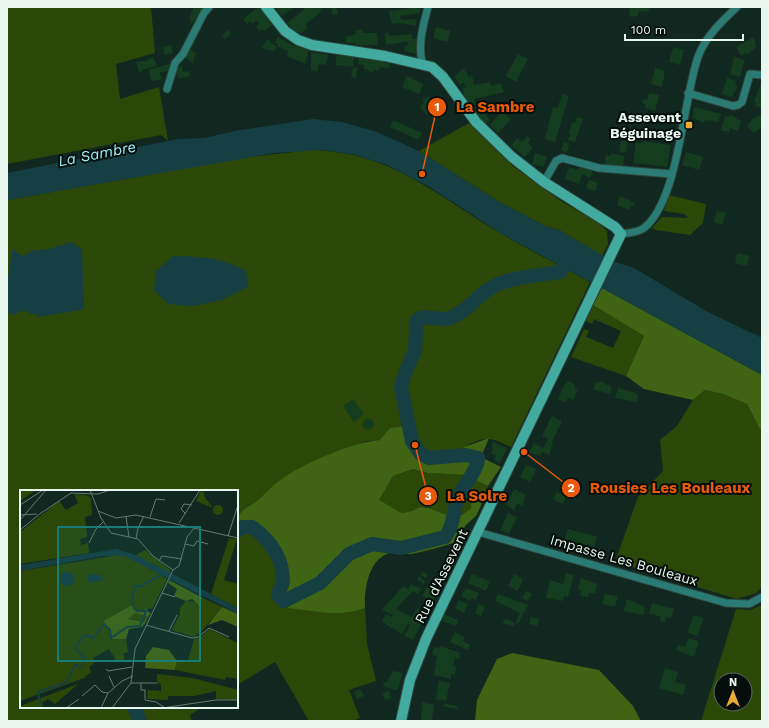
<svg xmlns="http://www.w3.org/2000/svg" width="769" height="728" viewBox="0 0 769 728" font-family="'Work Sans',sans-serif">
  <style>
    .green { fill: #2b4809; fill-rule: evenodd }
    .forest { fill: #3f6414 }
    .water { fill: #153f43 }
    .lines { fill: none; stroke-linecap: round; stroke-linejoin: round }
    .river { stroke: #153f43; stroke-width: 14 }
    .building { fill: #143d20 }
    .street-casing { stroke: #2e453c; stroke-width: 9 }
    .secondary-casing { stroke: #2e453c; stroke-width: 12 }
    .street { stroke: #297b74; stroke-width: 7 }
    .secondary { stroke: #43aaa0; stroke-width: 10 }
    .poi-dot { fill: #ebaa39; stroke: #050e0a; stroke-width: 1.5 }
    .labels { text-anchor: middle; stroke-width: 4; stroke-linejoin: round; paint-order: stroke }
    .poi-label { font-size: 14px; font-weight: bold; fill: #e9f7f1; stroke: #050e0a; text-anchor: end }
    .street-label { font-size: 14px; fill: #e9f7f1; stroke: #050e0a }
    .water-label { font-size: 15px; font-style: italic; fill: #98f1fc; stroke: #050e0a }
    .inset-river { fill: none; stroke: #153f43; stroke-width: 2 }
    .inset-road { fill: none; stroke: #677b73; stroke-width: 1 }
    .view { fill: #1a7c75; fill-opacity: 0.15; stroke: #1a7c75; stroke-width: 2 }
    .inset-edge { fill: none; stroke: #e9f7f1; stroke-width: 2 }
    .leader { fill: none; stroke: #e8590c; stroke-width: 1.5 }
    .callout-dot { fill: #e8590c; stroke: #050e0a; stroke-width: 1.5 }
    .mark-label { font-size: 12px; text-anchor: middle; font-weight: bold; fill: #fff }
    .callout-label { font-size: 15px; text-anchor: middle; font-weight: bold; fill: #e8590c; stroke: #050e0a; stroke-width: 4; stroke-linejoin: round; paint-order: stroke }
  </style>
  <rect width="100%" height="100%" fill="#10281f"/>
  <path class="green" d="M7 7H151L155 53 116 64 120 99 159 87 168 141 161 135 7 164Z
    M469 123 514 167 561 201 597 222 607 231 608 244 602 256 559 230 545 226 501 203 419 151Z
    M312 150C392 152 437 196 502 234 531 251 561 266 590 282L511 447C504 444 497 440 490 439 476 436 449 457 438 464 417 456 414 447 406 427L380 440 367 441 306 465 280 480 258 500 241 512 237 520V491H21V707H202L190 715 192 721H7V200L241 158Z
    M669 195 706 204 703 223 690 235 656 230 652 228 662 217 688 218 685 214 664 211Z
    M593 305 644 336 626 376 571 357 584 329 589 331 586 337 613 348 621 331 594 319 592 324 586 321Z
    M705 390 723 394 747 404 760 428 762 429V587L756 593 737 599 615 562 638 497 663 471 660 440 677 426 693 400Z
    M413 469 428 473 465 475 488 486 484 499 482 491 470 497 471 508 462 515 444 514 429 508 420 507 412 511 402 513 378 500 393 476Z
    M237 522 242 526C266 521 283 560 286 579 288 588 286 596 284 605 310 612 339 618 365 608L367 644 376 681 349 690 360 718 351 721H309L275 662 237 685Z
    M762 605V721H701L736 609 750 610ZM721 680H745V704H721Z"/>
  <path class="forest" d="M602 288 762 375V429H760L747 404 723 394 705 390 693 400 644 389 626 376 644 336 593 305Z
    M406 426C414 447 417 456 438 464L464 447 489 438 481 457 501 467 488 486 465 475 428 473 413 469 393 476 379 500 402 513 412 511 420 507 429 508 444 514 462 515 471 508 470 497 474 490 482 491 484 499 476 516 466 525 454 543C440 547 426 551 412 554 406 555 399 551 393 552 369 556 364 588 365 608 340 618 314 611 288 608L284 605C286 596 287 589 286 580 284 561 266 521 242 526L237 522C238 510 249 507 257 501 265 494 272 486 280 480 302 464 353 442 380 440L390 428Z
    M512 653 599 670 633 706 641 721H475L477 700 497 659Z"/>
  <path class="water" d="M313 119 342 122 377 132 419 151 501 203 545 226 559 230 612 261 634 268 706 311 762 338V375L502 234 428 186 387 165 356 155 324 150 274 153 7 200V173L178 139 205 138 234 131Z
    M71 242 82 249 84 307 81 310 38 317 36 314H30L26 310 12 315 7 311 8 278 12 250H16V252L23 256 32 251 49 249Z
    M173 256C203 257 218 257 245 270L248 281 247 287 222 300 192 306 168 304 154 290 156 271Z"/>
  <g class="lines">
    <path class="river" d="M237 531 243 527H252C270 540 283 558 283 581 283 586 278 589 278 595L284 601 320 583 349 554 372 544 401 548 445 537C455 525 452 510 459 496 463 486 479 468 478 458L466 455 429 458 421 454 412 441 401 387 404 376 415 350 417 320C427 313 439 322 450 318 467 312 478 294 494 286 512 277 541 275 560 272L570 256
      M134 707 140 721"/>
  </g>
  <path class="building" d="M194 7H203L192 24 189 18Z
    M259 7 272 25 264 31 262 29 259 31 256 26 259 24 256 20 252 24 250 21 247 24 243 19Z
    M275 7H295L282 16Z
    M307 7H324L320 10 321 12 305 25 308 28 301 33 294 32 287 23Z
    M331 7H336L338 14 333 15Z
    M419 7 420 13 400 16 401 20 416 19V26L401 23 392 24 389 11Z
    M629 7H649V11L638 12V16L630 17Z
    M436 27 451 31 447 42 433 38Z
    M228 30 231 34 225 39 222 35Z
    M355 30H363V33H377L378 45H356V43H346V37L356 34Z
    M385 33H388L389 36 412 34V39H417V54L404 51 405 46 407 47 409 41 386 45Z
    M278 37 292 45 309 50 305 64 287 56 288 51 277 46 278 44 275 42Z
    M754 37 756 47 747 55 746 53 741 55 736 47Z
    M267 39 277 47 274 51 262 48Z
    M171 45 173 53 165 55 163 47Z
    M673 47 684 50 680 65 669 62Z
    M190 49 196 53 193 63 184 56Z
    M311 52 328 55 326 65 319 64 318 71 316 72 311 70Z
    M518 54 528 59 516 82 506 76Z
    M337 55 354 57 353 67 335 65Z
    M153 57 157 66 142 70V72L139 73 136 62 146 61Z
    M359 57 390 62 389 68 380 67 379 70H374V72L367 71 368 69H364V65L358 64Z
    M734 57 745 60 740 77 730 74Z
    M169 64 171 70 160 73 162 79 152 81 148 70Z
    M182 66 183 72 189 71 190 76 178 79 175 69Z
    M353 68H357L356 78 351 77Z
    M464 68 469 77 472 75 474 85 490 82 491 86 501 83 504 92 474 99 475 105 469 107 462 88 466 87 463 82 460 85 454 76Z
    M655 68 665 71 662 87 651 84Z
    M407 76 423 84 419 94 402 87Z
    M727 78 736 81 735 85 738 86 732 97 722 94Z
    M762 82V108L755 106 756 102 754 101Z
    M649 93 659 95 655 111 645 108 646 104 642 103 643 99 647 100Z
    M563 94 569 96 555 142 545 139 553 107 557 108Z
    M429 96 436 109 426 114 420 106 424 103 422 100Z
    M694 107 721 114 718 122 705 120 704 123 692 118Z
    M482 110 490 120 485 125 476 115Z
    M502 111 511 119 498 133 490 125Z
    M730 115 741 121 738 131 730 128 729 132 721 130 725 116 729 117Z
    M760 115 762 117V127L754 133 747 126 752 119Z
    M577 117 583 119 575 142 568 140 570 134H568L572 123H575Z
    M393 120 422 133 418 140 390 127Z
    M527 136 531 139 528 143 533 147 526 156H524L511 146 517 138 522 142Z
    M621 141 628 142 626 153 619 151Z
    M642 141 671 145 667 167 633 163 636 142 642 143Z
    M564 142 569 144 567 153 561 150Z
    M686 152 703 157 699 170 682 165Z
    M535 153 547 157 543 167 532 164Z
    M611 153 624 156 623 168 604 165 606 155 611 156Z
    M580 166 593 170 590 178 582 174 579 184 565 179 569 167 578 170Z
    M589 180 598 183 595 191 586 188Z
    M620 196 635 203 634 206 631 205 629 210 617 205Z
    M717 211 726 213 722 225 714 222Z
    M737 253 749 256 747 266 735 263Z
    M568 381 575 384V389L578 390 573 400 568 398 566 403 558 399 565 384H566Z
    M600 381 612 387 610 394 593 389 596 382 600 383Z
    M618 388 636 393V394L639 395 637 402 615 398Z
    M353 399 364 414 354 422 343 406Z
    M552 416 562 421 552 441 553 442 549 455 542 452 540 456 529 452 534 443 543 448 548 439 542 436Z
    M362.5 424a5.5 5.5 0 1 1 11 0a5.5 5.5 0 1 1-11 0Z
    M493 442 507 448 500 463 494 460 496 456 491 453 493 448 491 447Z
    M526 465 536 469 530 482 520 477Z
    M514 489 526 495 522 506 517 503 514 510 506 505Z
    M557 492 566 496 563 504 553 499Z
    M508 513 517 517 509 534 500 530Z
    M568 529 597 537 594 547 565 539Z
    M423 572 428 575 426 578 421 575 420 578 425 581 424 584 417 579Z
    M566 573 574 575 568 597 564 596 563 601 546 598 550 580 563 584Z
    M472 574 490 582 486 591 468 583Z
    M514 574 523 579 518 591 508 586Z
    M581 578 597 584 595 594 589 593 588 597 580 595 581 590H578Z
    M411 584 421 589 418 594 413 591 396 609 412 617 417 608 427 613 413 640 404 636 410 625 408 624 402 634 382 622 386 614 392 617 393 615 382 610 403 586 408 589Z
    M428 585 439 590 433 601 422 596Z
    M466 588 479 593 476 600 472 598 470 601 461 596Z
    M526 591 532 594 528 601 522 598Z
    M498 594 528 605 518 624 516 622 520 613 495 601Z
    M605 594 618 596 615 607 602 604Z
    M627 599 645 607 643 615 624 611Z
    M459 600 468 604 464 613 455 608Z
    M652 603 674 609 671 618 666 617 665 622 660 621 661 617 649 613Z
    M479 604 485 607 481 616 475 613Z
    M444 614 458 620 456 626 442 621Z
    M694 615 704 618 697 636 687 632Z
    M531 617 539 619 537 626 529 624Z
    M506 619 515 623 514 626 502 623Z
    M455 632 465 637 463 641 470 645 468 650 450 642Z
    M689 638 699 642 694 657 676 650 678 645 685 647Z
    M441 646 460 653 459 659 455 658 453 666H456L455 675 451 674V679L434 675 437 656 432 655 434 647 439 648Z
    M665 668 678 672 675 682 686 685 683 695 659 688Z
    M393 671 403 673 398 689 396 690 382 686 385 682H387Z
    M439 680 450 683 446 701 436 699Z
    M360 689 364 696 357 699 354 692Z
    M389 691 391 698 385 700 382 693Z
    M422 702 434 705 432 721H421Z
    M445 704 458 706 457 709 442 706Z"/>
  <g class="lines">
    <defs>
      <path id="street" d="M422 63C418 43 423 26 428 7
        M167 89 175 63 183 54 204 13 209 7
        M688 93 733 106 738 105 742 102 750 74 762 75
        M544 182 556 161 562 158 599 168 671 174
        M621 234C628 233 637 233 644 228 679 200 683 100 698 57 705 37 722 21 737 7
        M478 532 726 603 749 604 762 597"/>
      <path id="secondary" d="M266 7 285 31 298 40 312 45 385 56 432 67 443 77 476 122 512 157 544 182 615 227 621 234 426 639 410 680 401 721"/>
    </defs>
    <use href="#street" class="street-casing"/>
    <use href="#secondary" class="secondary-casing"/>
    <use href="#street" class="street"/>
    <use href="#secondary" class="secondary"/>
  </g>
  <rect class="poi-dot" x="685" y="121" width="8" height="8" rx="2"/>
  <g class="labels">
    <g class="poi-label">
      <text x="681" y="122">Assevent<tspan x="681" dy="16">Béguinage</tspan></text>
    </g>
    <g class="street-label">
      <text transform="translate(624 560) rotate(16)" y="5">Impasse Les Bouleaux</text>
      <text transform="translate(441 576) rotate(-64)" y="5">Rue d'Assevent</text>
    </g>
    <g class="water-label">
      <text transform="translate(97 154) rotate(-11)" y="5">La Sambre</text>
    </g>
  </g>
  <g transform="translate(20 490)">
    <rect width="218" height="218" fill="#10281f"/>
    <path d="M0 0H16L0 11ZM183 1 186 9 193 18 176 11 180 2ZM54 4 66 5 71 8 72 25 65 27 67 47 60 49 61 55 68 53 69 63 0 74V42L39 11 46 20 58 13ZM193 20a5 5 0 1 1 10 0a5 5 0 1 1-10 0ZM209 48 217 49 204 90 218 94V118L191 104ZM125 60 150 80 149 84 116 65ZM98 65 110 67 147 89 132 119 127 118 119 123 114 119 106 118 83 131 90 140 91 148 106 149 108 162 103 164 105 169 97 172 89 159 73 168 75 172 69 177 71 182 64 188 0 211V81ZM183 108 202 117 184 139 174 147 152 140 160 124V118L166 111 179 112ZM114 123 124 125 128 127V129L124 132 108 129ZM189 139 218 153V189L206 187 205 190 155 180 157 171 168 170 174 149 179 148ZM137 184 173 188 218 200V210L196 209V201L174 206H148V210L127 209 128 200 141 201V194L137 193ZM58 194 35 214 28 209 23 212 22 218H0V216Z" fill="#2b4809"/>
    <path d="M149 90 183 108 179 112 180 116 172 109 166 111 154 106 157 99 148 93ZM110 116H113L119 122 128 118 127 121 131 123 128 127 115 123 108 129 124 132 127 127 126 132 122 137 109 139 106 149H92L90 140 83 131ZM202 117 218 124V137L202 130 188 135ZM133 157 149 160 157 171 155 180 125 178 126 166Z" fill="#3f6414"/>
    <path d="M96 59 116 65 218 118V124L104 66H83L0 81V75ZM40 89a7 7 0 1 1 14 0a7 7 0 1 1-14 0ZM70 84 80 85 84 90 69 93 67 87Z" fill="#153f43"/>
    <path class="inset-river" d="M21 218 18 202 47 192 55 174 60 178 63 176 64 168 55 158 64 145 73 148 84 134 90 140 91 148 107 137 120 136 126 121H117L114 118 112 108 115 96H121L143 84"/>
    <path class="inset-road" d="M70 0 81 28 91 43 118 49 133 66 153 80M0 15 23 0M78 21 96 28 116 25 218 48M21 23 51 3 78 4 90 0M166 24 161 19 164 14 172 15M0 25 17 24M106 27 109 47M130 27 136 9 145 10M0 30 26 0M159 33 180 0M0 40 21 23M208 46 218 15M116 49 118 38 124 26M69 53 76 39 83 32M165 54 174 56 177 51 188 54M139 71 142 66 162 69M153 80 159 76 167 47 175 37M142 103 155 107M126 135 172 148 178 147 189 138 209 147M149 141 157 125M86 179 88 181 112 177M89 186 94 197M111 193H137M121 193V200H125V210L136 212 144 217M62 206 75 195 82 202 88 203M46 218 59 209M81 218 88 203 102 191 113 186M92 218 111 193 115 159 153 80M142 218 196 210H218"/>
    <path class="view" d="M38 37H180V171H38Z"/>
    <rect width="218" height="218" class="inset-edge"/>
  </g>
  <path class="leader" d="M422 174L437 107M524 452L571 488M415 445L428 496"/>
  <g class="callout-dot">
    <circle cx="422" cy="174" r="4"/>
    <circle cx="524" cy="452" r="4"/>
    <circle cx="415" cy="445" r="4"/>
    <circle cx="437" cy="107" r="10"/>
    <circle cx="571" cy="488" r="10"/>
    <circle cx="428" cy="496" r="10"/>
  </g>
  <g class="mark-label">
    <text x="437" y="111">1</text>
    <text x="571" y="492">2</text>
    <text x="428" y="500">3</text>
  </g>
  <g class="callout-label">
    <text x="495" y="112">La Sambre</text>
    <text x="670" y="493">Rousies Les Bouleaux</text>
    <text x="477" y="501">La Solre</text>
  </g>
  <rect width="769" height="728" fill="none" stroke="#e9f7f1" stroke-width="16"/>
  <g transform="translate(733 692)"><circle r="19" fill="#050e0a" stroke="#606b66"/>
  <path d="M0-3L7 15L0 10L-7 15Z" fill="#ebaa39"/>
  <text y="-6" font-size="11" font-weight="bold" text-anchor="middle" fill="#e9f7f1">N</text>
  </g>
  <path d="M625 34v6h118v-6" fill="none" stroke="#e9f7f1" stroke-width="2"/>
  <text x="631" y="34" font-size="12" fill="#e9f7f1" stroke="#050e0a" stroke-width="3" paint-order="stroke">100 m</text>
</svg>
